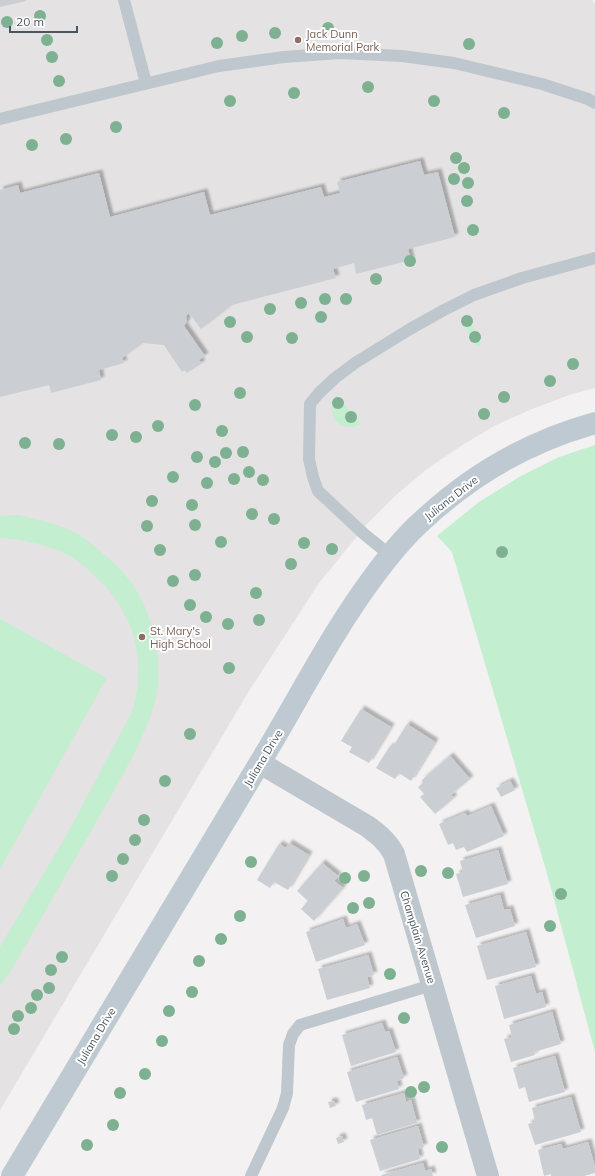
<svg xmlns="http://www.w3.org/2000/svg" width="595" height="1176" viewBox="0 0 595 1176" font-family="Mulish,sans-serif">
  <style>
    .education { fill: #e4e2e3 }
    .green { fill: #c3eecf }
    .building { fill: #cbcfd3; filter: url(#shadow) }
    .lines { fill: none; stroke-linecap: round; stroke-linejoin: round }
    .lane { stroke: #bec7cd; stroke-width: 12 }
    .street { stroke: #bec7cd; stroke-width: 22 }
    .secondary { stroke: #bec9d1; stroke-width: 22 }
    .tree { fill: #7db191 }
    .education-dot { fill: #8d6e63; stroke: #fff; stroke-width: 1.5 }
    .labels { text-anchor: middle; stroke-width: 4; stroke-linejoin: round; paint-order: stroke }
    .education-label { font-size: 11px; fill: #785e54; stroke: #fff; text-anchor: start }
    .street-label { font-size: 11px; fill: #4a565e; stroke: #fff }
  </style>
  <defs>
    <filter id="shadow"><feDropShadow dx="3.5" dy="-3.5" stdDeviation="1" flood-color="#0004"/></filter>
  </defs>
  <rect width="100%" height="100%" fill="#f3f1f1"/>
  <path class="education" d="M0 0H592L595 4V388L572 394 532 409 496 425 464 444 427 469 396 495 368 523 319 583 249 691 0 1110Z"/>
  <path class="green" d="M465 316 468 317 481 343 479 347 475 345 462 320Z
    M336 396 338 397 359 422 360 425C339 433 325 415 336 396Z
    M595 445V1052L548 877 452 552 437 536 479 502 519 477 559 457Z
    M18 515C39 520 60 524 78 534 83 537 88 542 93 545 109 558 124 571 135 588 155 620 164 666 155 702 144 741 118 783 98 819 69 869 41 919 12 969L0 986V947L66 836 132 712C147 660 136 616 97 578 87 568 76 558 62 552 43 544 21 539 0 538V516Z
    M0 619 107 678 0 869Z"/>
  <path class="building" d="M0 0H26V1L0 7Z
    M420 161 424 175 438 172 455 237 408 249 411 260 356 274 354 263 333 269 336 278 232 305 201 329 189 313 186 316 187 321 184 326 205 356 199 360 202 363 187 373 184 370 182 372 164 345 143 343 122 358 124 363 99 370 101 380 51 393 49 385 0 397V190L18 185 20 193 99 173 110 217 204 192 210 215 321 187 324 197 340 193 337 182Z
    M361 709 391 727 369 763 349 752 352 747 341 741Z
    M407 724 435 742 411 781 399 773 395 779 376 768 390 746 392 748Z
    M450 756 470 779 451 795 454 798 435 814 420 797 424 794 418 787 423 783 422 780Z
    M510 781 515 790 501 797 496 788Z
    M491 806 504 836 467 852 464 847 456 850 453 843 448 845 439 824 465 813 467 816Z
    M289 843 309 855 288 890 274 882 270 888 257 880 279 844 286 848Z
    M498 850 508 884 463 897 456 874 463 872 460 861Z
    M322 863 338 876 334 881 343 888 314 921 301 909 308 901 297 891Z
    M500 895 504 910 510 909 515 926 476 938 465 905Z
    M343 919 346 928 357 924 365 945 316 962 306 932Z
    M526 932 536 967 487 980 477 946Z
    M368 955 374 975 367 977 370 988 327 1000 318 969Z
    M531 976 536 994 542 992 546 1007 504 1019 495 986Z
    M552 1012 561 1044 534 1052 535 1055 511 1062 504 1039 512 1037 509 1025Z
    M382 1023 385 1032 389 1031 396 1052 351 1066 342 1035Z
    M555 1056 565 1092 529 1102 525 1087 519 1089 513 1068Z
    M397 1057 404 1078 397 1081 399 1089 356 1102 347 1072Z
    M404 1093 406 1102 411 1100 417 1123 377 1135 372 1118 366 1120 362 1105Z
    M571 1097 581 1132 535 1145 528 1124 535 1122 532 1108Z
    M334 1101 336 1106 330 1108 328 1102Z
    M418 1126 424 1147 418 1149 420 1159 380 1171 370 1140Z
    M342 1136 344 1142 338 1144 336 1138Z
    M588 1142 595 1167V1173L584 1176H551V1174L544 1176 538 1150 561 1144 563 1149Z
    M423 1163 425 1171 431 1169 433 1176H382L381 1175Z"/>
  <g class="lines">
    <path class="lane" d="M124 0 146 83
      M0 119 219 66 284 57 340 53 402 56 454 63 542 84 588 99 595 103
      M390 555 364 534 318 491 313 477 309 459 310 404 319 393 335 378 355 363 410 329 444 310 474 295 522 278 595 258
      M251 1176 283 1108 287 1093 289 1045 293 1034 300 1025 432 985"/>
    <path class="street" d="M260 763 367 826C378 834 387 841 394 854L488 1176"/>
    <path class="secondary" d="M12 1176C94 1039 177 902 259 764 297 702 330 635 374 576 388 557 404 537 422 521 471 475 530 441 595 423"/>
  </g>
  <g class="tree">
    <circle cx="40" cy="16" r="6"/>
    <circle cx="7" cy="22" r="6"/>
    <circle cx="328" cy="28" r="6"/>
    <circle cx="275" cy="33" r="6"/>
    <circle cx="242" cy="36" r="6"/>
    <circle cx="47" cy="40" r="6"/>
    <circle cx="217" cy="43" r="6"/>
    <circle cx="469" cy="44" r="6"/>
    <circle cx="52" cy="57" r="6"/>
    <circle cx="59" cy="81" r="6"/>
    <circle cx="368" cy="87" r="6"/>
    <circle cx="294" cy="93" r="6"/>
    <circle cx="230" cy="101" r="6"/>
    <circle cx="434" cy="101" r="6"/>
    <circle cx="504" cy="113" r="6"/>
    <circle cx="116" cy="127" r="6"/>
    <circle cx="66" cy="139" r="6"/>
    <circle cx="32" cy="145" r="6"/>
    <circle cx="456" cy="158" r="6"/>
    <circle cx="464" cy="168" r="6"/>
    <circle cx="454" cy="179" r="6"/>
    <circle cx="468" cy="183" r="6"/>
    <circle cx="467" cy="201" r="6"/>
    <circle cx="473" cy="230" r="6"/>
    <circle cx="410" cy="261" r="6"/>
    <circle cx="376" cy="279" r="6"/>
    <circle cx="325" cy="299" r="6"/>
    <circle cx="346" cy="299" r="6"/>
    <circle cx="301" cy="303" r="6"/>
    <circle cx="270" cy="309" r="6"/>
    <circle cx="321" cy="317" r="6"/>
    <circle cx="467" cy="321" r="6"/>
    <circle cx="230" cy="322" r="6"/>
    <circle cx="247" cy="337" r="6"/>
    <circle cx="475" cy="337" r="6"/>
    <circle cx="292" cy="338" r="6"/>
    <circle cx="573" cy="364" r="6"/>
    <circle cx="550" cy="381" r="6"/>
    <circle cx="240" cy="393" r="6"/>
    <circle cx="504" cy="397" r="6"/>
    <circle cx="338" cy="403" r="6"/>
    <circle cx="195" cy="405" r="6"/>
    <circle cx="484" cy="414" r="6"/>
    <circle cx="351" cy="417" r="6"/>
    <circle cx="158" cy="426" r="6"/>
    <circle cx="222" cy="431" r="6"/>
    <circle cx="112" cy="435" r="6"/>
    <circle cx="136" cy="437" r="6"/>
    <circle cx="25" cy="443" r="6"/>
    <circle cx="59" cy="444" r="6"/>
    <circle cx="243" cy="452" r="6"/>
    <circle cx="226" cy="453" r="6"/>
    <circle cx="197" cy="457" r="6"/>
    <circle cx="215" cy="462" r="6"/>
    <circle cx="249" cy="472" r="6"/>
    <circle cx="173" cy="477" r="6"/>
    <circle cx="234" cy="479" r="6"/>
    <circle cx="263" cy="480" r="6"/>
    <circle cx="207" cy="483" r="6"/>
    <circle cx="152" cy="501" r="6"/>
    <circle cx="192" cy="505" r="6"/>
    <circle cx="252" cy="514" r="6"/>
    <circle cx="274" cy="519" r="6"/>
    <circle cx="195" cy="525" r="6"/>
    <circle cx="147" cy="526" r="6"/>
    <circle cx="221" cy="542" r="6"/>
    <circle cx="304" cy="543" r="6"/>
    <circle cx="332" cy="549" r="6"/>
    <circle cx="160" cy="550" r="6"/>
    <circle cx="502" cy="552" r="6"/>
    <circle cx="291" cy="564" r="6"/>
    <circle cx="195" cy="575" r="6"/>
    <circle cx="173" cy="581" r="6"/>
    <circle cx="256" cy="593" r="6"/>
    <circle cx="190" cy="605" r="6"/>
    <circle cx="206" cy="617" r="6"/>
    <circle cx="259" cy="620" r="6"/>
    <circle cx="228" cy="624" r="6"/>
    <circle cx="229" cy="668" r="6"/>
    <circle cx="190" cy="734" r="6"/>
    <circle cx="165" cy="781" r="6"/>
    <circle cx="144" cy="820" r="6"/>
    <circle cx="135" cy="840" r="6"/>
    <circle cx="123" cy="859" r="6"/>
    <circle cx="251" cy="862" r="6"/>
    <circle cx="421" cy="871" r="6"/>
    <circle cx="448" cy="873" r="6"/>
    <circle cx="112" cy="876" r="6"/>
    <circle cx="364" cy="876" r="6"/>
    <circle cx="345" cy="878" r="6"/>
    <circle cx="561" cy="894" r="6"/>
    <circle cx="369" cy="903" r="6"/>
    <circle cx="353" cy="908" r="6"/>
    <circle cx="240" cy="916" r="6"/>
    <circle cx="550" cy="926" r="6"/>
    <circle cx="221" cy="939" r="6"/>
    <circle cx="62" cy="957" r="6"/>
    <circle cx="199" cy="961" r="6"/>
    <circle cx="51" cy="970" r="6"/>
    <circle cx="390" cy="974" r="6"/>
    <circle cx="49" cy="988" r="6"/>
    <circle cx="192" cy="992" r="6"/>
    <circle cx="37" cy="995" r="6"/>
    <circle cx="31" cy="1008" r="6"/>
    <circle cx="169" cy="1011" r="6"/>
    <circle cx="18" cy="1016" r="6"/>
    <circle cx="404" cy="1018" r="6"/>
    <circle cx="14" cy="1029" r="6"/>
    <circle cx="162" cy="1041" r="6"/>
    <circle cx="145" cy="1074" r="6"/>
    <circle cx="424" cy="1087" r="6"/>
    <circle cx="411" cy="1092" r="6"/>
    <circle cx="120" cy="1093" r="6"/>
    <circle cx="113" cy="1125" r="6"/>
    <circle cx="87" cy="1145" r="6"/>
    <circle cx="442" cy="1147" r="6"/>
  </g>
  <g class="education-dot">
    <circle cx="298" cy="40" r="4"/>
    <circle cx="142" cy="637" r="4"/>
  </g>
  <g class="labels">
    <g class="education-label">
      <text x="306" y="38">Jack Dunn<tspan x="306" dy="13">Memorial Park</tspan></text>
      <text x="150" y="635">St. Mary's<tspan x="150" dy="13">High School</tspan></text>
    </g>
    <g class="street-label">
      <text transform="translate(451 498) rotate(-38)" y="4">Juliana Drive</text>
      <text transform="translate(263 758) rotate(-59)" y="4">Juliana Drive</text>
      <text transform="translate(418 937) rotate(73)" y="4">Champlain Avenue</text>
      <text transform="translate(96 1036) rotate(-59)" y="4">Juliana Drive</text>
    </g>
  </g>
  <path d="M10 26v6h67v-6" fill="none" stroke="#4a565e" stroke-width="2"/>
  <text x="16" y="26" font-size="12" fill="#4a565e" stroke="#ffffff" stroke-width="3" paint-order="stroke">20 m</text>
</svg>
